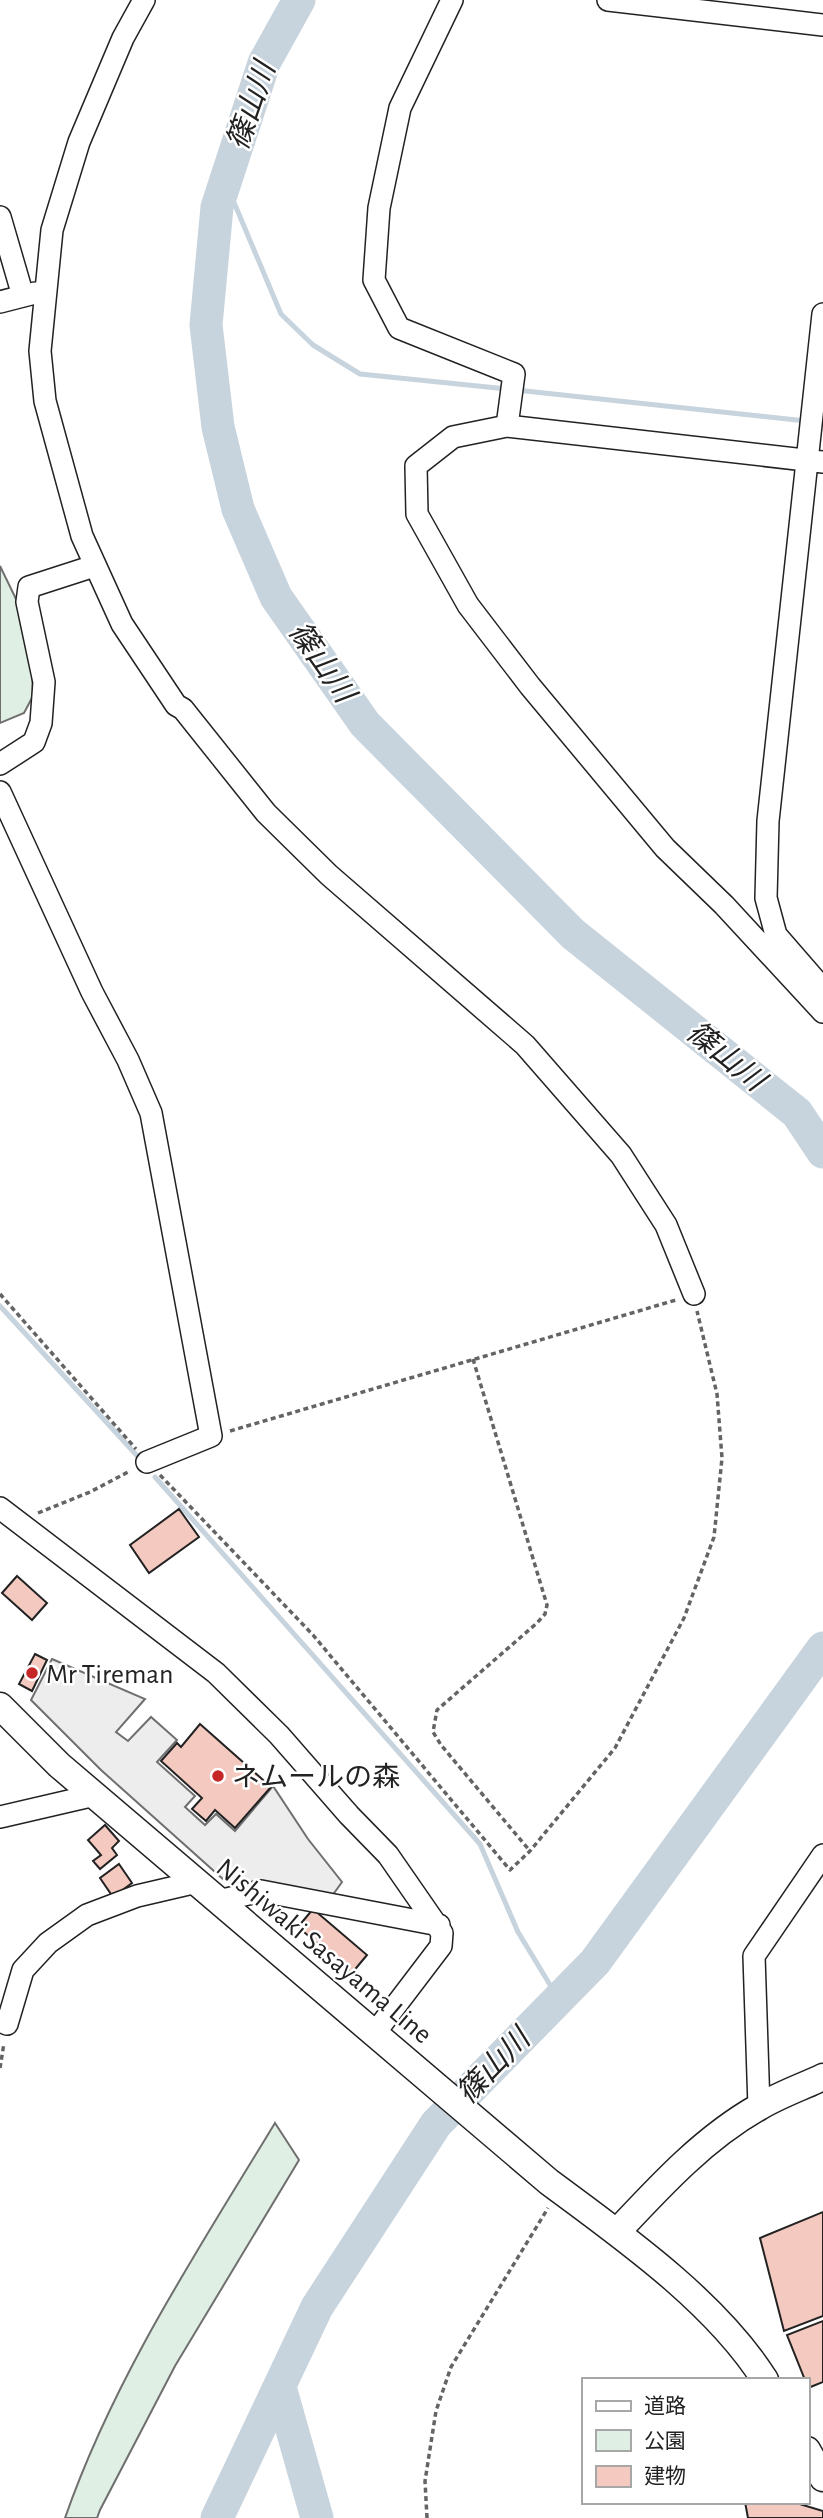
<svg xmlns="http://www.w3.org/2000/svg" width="823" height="2518" viewBox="0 0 823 2518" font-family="'Alegreya Sans','Noto Sans JP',sans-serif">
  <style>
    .green { fill: #e0efe3; stroke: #6f6f6f; stroke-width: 2 }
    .parking { fill: #ededed; stroke: #6f6f6f; stroke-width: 2 }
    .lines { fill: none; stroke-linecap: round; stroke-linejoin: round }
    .stream { stroke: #c7d3dd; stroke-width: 5 }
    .river { stroke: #c7d3dd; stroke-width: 33 }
    .building { fill: #f3c9c0; stroke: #222; stroke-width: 2 }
    .minor-casing { stroke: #222; stroke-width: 24 }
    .major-casing { stroke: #222; stroke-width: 29 }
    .path { stroke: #646464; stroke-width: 3.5; stroke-dasharray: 5 3.5; stroke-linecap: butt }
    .minor { stroke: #fff; stroke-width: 21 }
    .major { stroke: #fff; stroke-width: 26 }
    .poi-dot { fill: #c62828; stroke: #fff; stroke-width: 2.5 }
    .labels { text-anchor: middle; stroke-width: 5; stroke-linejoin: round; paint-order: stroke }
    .poi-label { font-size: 28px; fill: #222; stroke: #fff; text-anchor: start }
    .street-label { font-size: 28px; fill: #222; stroke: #fff }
    .water-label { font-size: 30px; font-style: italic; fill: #222; stroke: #fff }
  </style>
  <rect width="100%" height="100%" fill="#fff"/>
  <path class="green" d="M0 566 31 630 33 696 24 713 0 723Z
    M275 2123 299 2160 175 2366 100 2510 97 2518H65C114 2377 198 2250 275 2123Z"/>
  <path class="parking" d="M52 1659 145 1699 116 1732 128 1741 151 1717 177 1740 157 1762 195 1796 185 1807 205 1825 216 1814 235 1831 273 1786 308 1839 342 1882 332 1896 224 1880 101 1770 31 1700Z"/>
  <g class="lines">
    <path class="stream" d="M225 181 281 314 313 345 360 374 507 389
      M516 390 806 421
      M0 1306 141 1460
      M155 1477 480 1844 518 1932 558 1998"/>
    <path class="river" d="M299 0 264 63 217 207 206 325 218 427 238 509 276 597 365 724 573 934 797 1113 823 1152
      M280 2387 317 2518
      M217 2518 317 2307 436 2124 595 1962 823 1648"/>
  </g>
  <path class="building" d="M179 1509 199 1537 149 1573 130 1545Z
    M17 1576 47 1603 32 1620 2 1593Z
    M35 1654 47 1660 32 1691 19 1684Z
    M200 1724 271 1787 235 1828 215 1810 206 1821 192 1809 202 1798 161 1761 177 1743 181 1747Z
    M105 1825 119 1841 112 1848 117 1855 100 1869 93 1861 101 1855 88 1840Z
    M119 1864 132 1883 113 1897 100 1878Z
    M313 1909 367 1955 352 1973 298 1927Z
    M823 2212V2316L784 2331 760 2238Z
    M823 2321V2382L808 2388 807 2380H805L787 2335Z
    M745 2502H793L823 2511V2518H748Z"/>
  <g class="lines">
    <defs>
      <path id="minor" d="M144 0 123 38 79 142 52 230 40 351 45 401 82 536 122 624 176 705 183 709 266 813 329 875 525 1045 621 1155 666 1225 694 1294
        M452 0 400 108 379 208 374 280 399 328 514 374 507 426
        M608 0 823 25
        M0 217 23 296
        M0 302 35 293
        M823 314 768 821 766 898 776 935 823 989
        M823 462 507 426 453 437 416 466 417 514 468 605 530 686 665 848 724 905 823 1012
        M0 764 34 742 41 723 44 682 27 602 29 587 94 566
        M0 792 92 992 128 1060 151 1113 211 1436 147 1462
        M0 1508 216 1673 279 1735 349 1815 388 1855 442 1933 441 1946 374 2034
        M0 1817 95 1795
        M218 1901 261 1891 439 1925
        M0 2021 7 2024 23 1970 48 1943 87 1915 137 1896 197 1882
        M759 2107 754 1956 823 1855"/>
      <path id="major" d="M0 1706 59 1765 549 2182C622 2236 716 2302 765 2380
        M617 2232C660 2186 704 2138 759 2107 779 2095 802 2087 823 2077
        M807 2450 823 2478"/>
    </defs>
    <use href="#minor" class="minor-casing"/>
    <use href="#major" class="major-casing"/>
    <path class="path" d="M0 1294 136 1449
      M473 1359 547 1605 545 1614 537 1623 437 1710 433 1732 441 1745 530 1851
      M230 1431 676 1300
      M160 1475 313 1635 510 1870 530 1851 615 1748 684 1618 714 1537 722 1458 717 1394 697 1311
      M38 1513 90 1492 130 1471
      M0 2068 4 2043
      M427 2518 425 2481 436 2411 451 2367 548 2208"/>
    <use href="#minor" class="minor"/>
    <use href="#major" class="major"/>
  </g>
  <g class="poi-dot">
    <circle cx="32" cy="1673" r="7"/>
    <circle cx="218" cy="1776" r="7"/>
  </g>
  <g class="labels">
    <g class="poi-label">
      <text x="46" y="1683">Mr Tireman</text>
      <text x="232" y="1786">ネムールの森</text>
    </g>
    <g class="street-label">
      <text transform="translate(325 1950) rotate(40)" y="10">Nishiwaki Sasayama Line</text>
    </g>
    <g class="water-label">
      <text transform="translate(251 106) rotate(-71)" y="10">篠山川</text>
      <text transform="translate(322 662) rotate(55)" y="10">篠山川</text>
      <text transform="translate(726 1056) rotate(39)" y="10">篠山川</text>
      <text transform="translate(493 2066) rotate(-46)" y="10">篠山川</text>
    </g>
  </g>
  <rect x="582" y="2378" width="228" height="126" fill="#ffffff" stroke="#a7a7a7" stroke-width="2"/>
  <rect x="596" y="2401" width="35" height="10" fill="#ffffff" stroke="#a7a7a7" stroke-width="2"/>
  <text x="644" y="2413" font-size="21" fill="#222222">道路</text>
  <rect x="596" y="2430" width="35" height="21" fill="#e0efe3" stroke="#a7a7a7" stroke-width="2"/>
  <text x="644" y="2448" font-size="21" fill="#222222">公園</text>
  <rect x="596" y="2466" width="35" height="21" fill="#f3c9c0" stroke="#a7a7a7" stroke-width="2"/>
  <text x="644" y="2483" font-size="21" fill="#222222">建物</text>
</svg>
